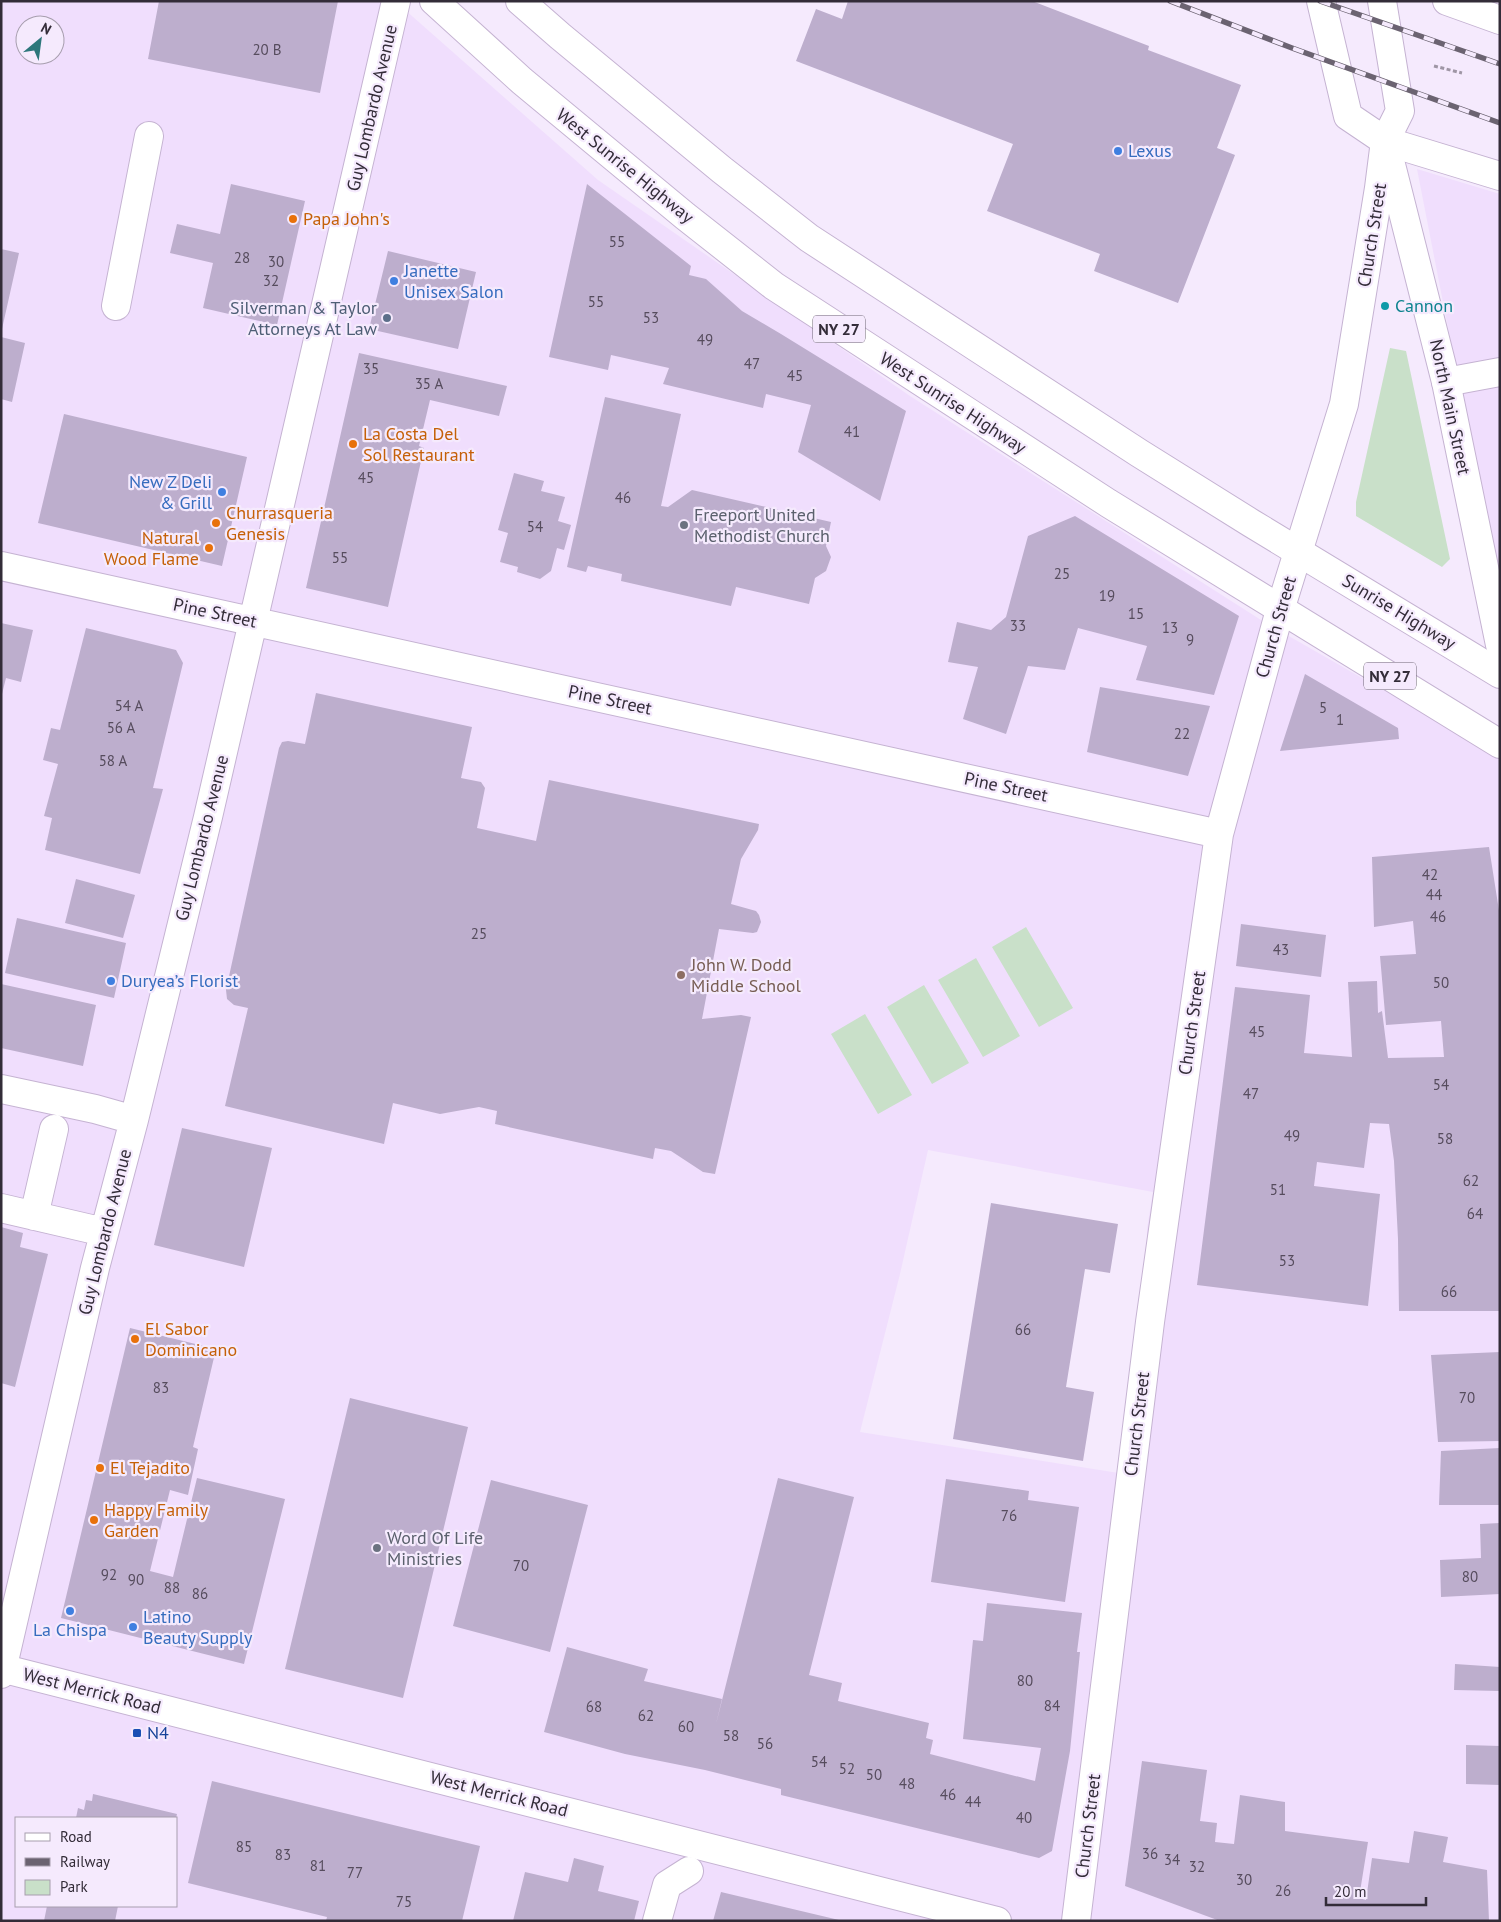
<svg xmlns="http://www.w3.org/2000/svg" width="1501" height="1922" viewBox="0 0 1501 1922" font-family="'PT Sans',sans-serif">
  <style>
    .built { fill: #f0defd; fill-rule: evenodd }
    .green { fill: #c9e0c9 }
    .building { fill: #bdaecd }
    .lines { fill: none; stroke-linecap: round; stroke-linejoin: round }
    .minor-casing { stroke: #c5b3d2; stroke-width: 30 }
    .major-casing { stroke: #c5b3d2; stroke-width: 30 }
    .highway-casing { stroke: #c5b3d2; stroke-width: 30 }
    .path { stroke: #9f96a5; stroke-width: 3; stroke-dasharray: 4 2.5; stroke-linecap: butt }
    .minor { stroke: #fff; stroke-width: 28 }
    .major { stroke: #fff; stroke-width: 28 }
    .highway { stroke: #fff; stroke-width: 28 }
    .rail-casing { stroke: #6b6371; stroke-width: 5.5 }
    .rail { stroke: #f5eafd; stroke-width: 4; stroke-dasharray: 11; stroke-linecap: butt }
    .shop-dot { fill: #3f7fe0; stroke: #f5eafd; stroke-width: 2 }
    .food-dot { fill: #e8710a; stroke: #f5eafd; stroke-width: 2 }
    .culture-dot { fill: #0f9aa8; stroke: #f5eafd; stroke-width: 2 }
    .service-dot { fill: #5c6f8a; stroke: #f5eafd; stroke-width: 2 }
    .worship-dot { fill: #6b7280; stroke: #f5eafd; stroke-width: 2 }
    .education-dot { fill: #8d6e63; stroke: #f5eafd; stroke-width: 2 }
    .transit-dot { fill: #1a4fb4; stroke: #f5eafd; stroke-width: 2 }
    .labels { text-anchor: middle; stroke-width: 4.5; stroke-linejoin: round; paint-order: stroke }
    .number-label { font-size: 15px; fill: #564c5d }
    .shield { fill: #f5eafd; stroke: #6d6573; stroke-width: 1 }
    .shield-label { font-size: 16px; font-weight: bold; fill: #332c38 }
    .street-label { font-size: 18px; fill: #332c38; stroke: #f5eafd }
    .shop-label { font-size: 18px; fill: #366cbe; stroke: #f5eafd; text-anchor: start }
    .food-label { font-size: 18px; fill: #c56008; stroke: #f5eafd; text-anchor: start }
    .culture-label { font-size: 18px; fill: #0d838f; stroke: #f5eafd; text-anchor: start }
    .service-label { font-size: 18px; fill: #4e5e75; stroke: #f5eafd; text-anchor: end }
    .worship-label { font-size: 18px; fill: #5b616d; stroke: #f5eafd; text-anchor: start }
    .education-label { font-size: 18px; fill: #785e54; stroke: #f5eafd; text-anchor: start }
    .transit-label { font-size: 18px; fill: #164399; stroke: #f5eafd; text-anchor: start }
  </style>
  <rect width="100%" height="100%" fill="#f5eafd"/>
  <path class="built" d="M1 1H395L598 180 910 396 1261 620 1500 757V1921H1ZM25 25H55V55H25ZM928 1150 1153 1192 1147 1229 1144 1477 860 1432 900 1274ZM16 1818H176V1906H16Z
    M1417 169 1500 194V594Z"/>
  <path class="green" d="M1390 348 1406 351 1450 559 1442 567 1356 516V502Z
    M1026 927 1073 1008 1039 1027 992 947Z
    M976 958 1020 1036 983 1057 938 980Z
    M924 985 969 1063 932 1084 887 1007Z
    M865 1014 912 1095 878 1114 831 1034Z"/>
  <path class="building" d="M159 1H338L320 93 148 59Z
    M848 1H1032L1149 46 1148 50 1241 85 1217 148 1235 155 1178 303 1094 271 1100 254 987 211 1013 144 796 61 816 9 842 19Z
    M231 184 305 201 277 325 203 308 213 263 170 253 177 224 220 234Z
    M587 184 691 266 689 275 706 279 742 311 781 334 906 411 880 501 798 452 811 405 766 394 763 408 663 384 669 368 611 355 608 370 549 357Z
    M1 249 19 253 2 329H1Z
    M388 251 476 272 458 349 369 329Z
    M1 337 25 343 12 402 1 399Z
    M359 353 507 386 499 416 430 400 419 446 424 448 388 607 306 588Z
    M605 397 681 414 661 506 668 507 692 490 831 522 826 546 831 557 826 571 815 578 809 604 736 587 731 606 621 581 622 574 588 566 586 572 567 567Z
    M64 414 247 457 222 566 38 523Z
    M514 473 544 481 541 491 565 497 558 521 571 525 564 550 557 548 551 571 540 579 517 572 518 567 500 562 508 533 498 530Z
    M1075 516 1239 616 1214 695 1136 680 1147 646 1078 628 1065 670 1028 666 1006 734 963 719 978 667 948 662 957 622 991 630 1006 617 1028 536Z
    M1 623 33 630 21 682 6 678 2 694Z
    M86 628 176 650 183 663 153 788 163 789 140 874 45 850 52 818 44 816 58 764 43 760 51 728 60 730Z
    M1305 674 1398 728 1399 739 1280 751Z
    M1100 687 1210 706 1188 776 1087 752Z
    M316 693 472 727 461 778 481 782 485 788 477 828 536 841 549 780 759 824 758 830 741 859 731 904 756 911 759 915 761 922 757 932 753 933 719 929 702 1019 741 1015 751 1017 715 1174 703 1172 671 1151 655 1148 653 1159 495 1124 497 1111 479 1107 440 1114 393 1103 384 1144 225 1106 248 1008 234 1005 227 999 226 990 279 748 282 742 288 741 305 744Z
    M1489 847 1500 917V1311H1399L1398 1239 1394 1161 1389 1124 1370 1123 1364 1168 1317 1162 1314 1186 1380 1194 1368 1306 1197 1285 1235 987 1310 995 1304 1053 1352 1057 1348 982 1377 981 1378 1013 1382 1011 1388 1058 1444 1057 1441 1021 1386 1025 1380 956 1416 954 1413 921 1374 927 1372 857Z
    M76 879 135 895 123 938 65 923Z
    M17 918 126 943 114 998 5 973Z
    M1241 924 1326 935 1321 977 1236 966Z
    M1 984 96 1005 83 1066 1 1048Z
    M182 1128 272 1148 244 1267 154 1245Z
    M991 1203 1118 1224 1110 1273 1085 1269 1066 1387 1094 1392 1083 1461 953 1439Z
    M1 1227 23 1233 20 1247 48 1254 15 1387 1 1383Z
    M130 1328 216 1349 193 1447 198 1449 188 1495 170 1490 150 1571 173 1577 197 1478 285 1499 244 1664 61 1618Z
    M1500 1352V1441L1438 1442 1431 1355Z
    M350 1398 468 1427 403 1698 285 1669Z
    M1500 1448V1505H1439L1441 1451Z
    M778 1478 854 1497 809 1675 842 1683 838 1701 929 1723 926 1738 933 1740 930 1754 1035 1781 1041 1748 963 1739 973 1640 983 1641 987 1603 1082 1613 1077 1652H1080L1070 1751 1052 1851 1039 1858 781 1795V1789L705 1770 625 1754 544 1732 567 1647 648 1669 644 1681 722 1699 716 1724Z
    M946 1479 1029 1491 1028 1500 1079 1507 1065 1602 931 1582Z
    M491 1480 588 1505 550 1652 453 1626Z
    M1500 1523V1594L1441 1597 1440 1560 1481 1558 1480 1524Z
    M1455 1664 1500 1667V1691L1454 1690Z
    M1466 1745 1500 1746V1785L1466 1784Z
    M1142 1761 1207 1770 1200 1821 1217 1823 1215 1842 1234 1844 1240 1795 1285 1802V1831L1368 1842 1359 1898 1366 1900 1372 1858 1409 1863 1414 1831 1448 1837 1443 1862 1487 1870 1489 1921H1220L1125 1886Z
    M212 1781 480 1846 462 1921H326L327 1917 188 1883Z
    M93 1794 177 1814 176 1818H76L78 1808 84 1810 86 1800 92 1801Z
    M574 1858 604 1866 598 1891 639 1901 634 1921H513L525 1872 568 1882Z
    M721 1892 839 1920 838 1921H713Z
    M47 1906H118L115 1921H44Z"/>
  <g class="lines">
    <defs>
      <path id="minor" d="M1447 1 1500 20
        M116 306 149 136
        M1446 382 1500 372
        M1 566 1219 834
        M1 1089 95 1109 134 1120
        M1 1208 104 1232
        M34 1216 54 1129
        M1 1674 95 1268 134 1120 208 817 396 1
        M657 1921 667 1885 689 1871
        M1076 1921 1150 1322 1219 834 1280 610 1344 404 1379 188 1385 141 1500 176"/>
      <path id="major" d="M1321 1 1348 116 1385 141
        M1382 1 1400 111 1385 141 1446 382 1500 645
        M1 1668 997 1921"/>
      <path id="highway" d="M434 1 522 81 685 216 774 286 1108 503 1500 744
        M520 1 560 36 722 170 809 238 1139 453 1251 523 1500 674"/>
    </defs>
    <use href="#minor" class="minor-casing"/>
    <use href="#major" class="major-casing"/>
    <use href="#highway" class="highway-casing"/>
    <path class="path" d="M1434 66 1462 73"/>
    <use href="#minor" class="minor"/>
    <use href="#major" class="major"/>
    <use href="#highway" class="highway"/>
    <defs>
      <path id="rail" d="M1170 1 1292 48 1500 123
        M1320 1 1500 64"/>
    </defs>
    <use href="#rail" class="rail-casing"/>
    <use href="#rail" class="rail"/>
  </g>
  <g class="shop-dot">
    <circle cx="1118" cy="151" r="5"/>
    <circle cx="394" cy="281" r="5"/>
    <circle cx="222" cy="492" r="5"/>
    <circle cx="111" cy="981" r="5"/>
    <circle cx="70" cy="1611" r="5"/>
    <circle cx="133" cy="1627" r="5"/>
  </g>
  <g class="food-dot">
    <circle cx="293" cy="219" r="5"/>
    <circle cx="353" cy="444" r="5"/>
    <circle cx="216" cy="523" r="5"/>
    <circle cx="209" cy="548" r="5"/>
    <circle cx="135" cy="1339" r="5"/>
    <circle cx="100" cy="1468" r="5"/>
    <circle cx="94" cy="1520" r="5"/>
  </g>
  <circle class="culture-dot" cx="1385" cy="306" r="5"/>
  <circle class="service-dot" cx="387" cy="318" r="5"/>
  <g class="worship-dot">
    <circle cx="684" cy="525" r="5"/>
    <circle cx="377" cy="1548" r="5"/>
  </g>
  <circle class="education-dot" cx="681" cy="975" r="5"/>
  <rect class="transit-dot" x="132" y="1728" width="10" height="10" rx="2.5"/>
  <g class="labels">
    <g class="number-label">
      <text x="267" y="55">20 B</text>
      <text x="617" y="247">55</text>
      <text x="242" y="263">28</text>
      <text x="276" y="267">30</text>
      <text x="271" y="286">32</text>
      <text x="596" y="307">55</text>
      <text x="651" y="323">53</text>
      <text x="705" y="345">49</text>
      <text x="752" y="369">47</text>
      <text x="371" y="374">35</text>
      <text x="795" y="381">45</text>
      <text x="429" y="389">35 A</text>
      <text x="852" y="437">41</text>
      <text x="366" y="483">45</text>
      <text x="623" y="503">46</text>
      <text x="535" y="532">54</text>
      <text x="340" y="563">55</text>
      <text x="1062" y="579">25</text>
      <text x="1107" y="601">19</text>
      <text x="1136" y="619">15</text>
      <text x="1018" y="631">33</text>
      <text x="1170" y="633">13</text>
      <text x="1190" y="645">9</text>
      <text x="129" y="711">54 A</text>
      <text x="1323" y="713">5</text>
      <text x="1340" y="725">1</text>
      <text x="121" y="733">56 A</text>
      <text x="1182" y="739">22</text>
      <text x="113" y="766">58 A</text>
      <text x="1430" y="880">42</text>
      <text x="1434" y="900">44</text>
      <text x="1438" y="922">46</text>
      <text x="479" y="939">25</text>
      <text x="1281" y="955">43</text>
      <text x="1441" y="988">50</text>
      <text x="1257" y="1037">45</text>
      <text x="1441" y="1090">54</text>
      <text x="1251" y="1099">47</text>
      <text x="1292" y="1141">49</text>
      <text x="1445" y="1144">58</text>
      <text x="1471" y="1186">62</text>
      <text x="1278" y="1195">51</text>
      <text x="1475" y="1219">64</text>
      <text x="1287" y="1266">53</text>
      <text x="1449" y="1297">66</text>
      <text x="1023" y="1335">66</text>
      <text x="161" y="1393">83</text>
      <text x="1467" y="1403">70</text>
      <text x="1009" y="1521">76</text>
      <text x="521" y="1571">70</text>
      <text x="109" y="1580">92</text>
      <text x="1470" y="1582">80</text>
      <text x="136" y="1585">90</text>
      <text x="172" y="1593">88</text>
      <text x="200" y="1599">86</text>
      <text x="1025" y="1686">80</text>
      <text x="1052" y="1711">84</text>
      <text x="594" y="1712">68</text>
      <text x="646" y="1721">62</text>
      <text x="686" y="1732">60</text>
      <text x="731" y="1741">58</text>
      <text x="765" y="1749">56</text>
      <text x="819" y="1767">54</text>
      <text x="847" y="1774">52</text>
      <text x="874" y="1780">50</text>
      <text x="907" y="1789">48</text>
      <text x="948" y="1800">46</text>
      <text x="973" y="1807">44</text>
      <text x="1024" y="1823">40</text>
      <text x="244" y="1852">85</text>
      <text x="1150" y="1859">36</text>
      <text x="283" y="1860">83</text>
      <text x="1172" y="1865">34</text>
      <text x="318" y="1871">81</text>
      <text x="1197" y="1872">32</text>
      <text x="355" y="1878">77</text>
      <text x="1244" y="1885">30</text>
      <text x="1283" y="1896">26</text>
      <text x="404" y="1907">75</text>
    </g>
    <g class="shield">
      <rect x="813" y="315.5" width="52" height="27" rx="4"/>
      <rect x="1364" y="662.5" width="52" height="27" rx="4"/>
    </g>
    <g class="shield-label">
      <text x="839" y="335">NY 27</text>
      <text x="1390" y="682">NY 27</text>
    </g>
    <g class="street-label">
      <text transform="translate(372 108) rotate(-77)" y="6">Guy Lombardo Avenue</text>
      <text transform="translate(625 166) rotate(39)" y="6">West Sunrise Highway</text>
      <text transform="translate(1372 235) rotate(-81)" y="6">Church Street</text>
      <text transform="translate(953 403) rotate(33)" y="6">West Sunrise Highway</text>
      <text transform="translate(1450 407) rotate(78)" y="6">North Main Street</text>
      <text transform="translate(1399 612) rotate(31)" y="6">Sunrise Highway</text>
      <text transform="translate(215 613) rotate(12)" y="6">Pine Street</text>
      <text transform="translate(1276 627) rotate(-74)" y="6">Church Street</text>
      <text transform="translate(610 700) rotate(12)" y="6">Pine Street</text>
      <text transform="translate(1006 787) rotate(12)" y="6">Pine Street</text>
      <text transform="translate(202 838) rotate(-76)" y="6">Guy Lombardo Avenue</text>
      <text transform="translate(1192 1023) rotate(-82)" y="6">Church Street</text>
      <text transform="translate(105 1232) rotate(-76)" y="6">Guy Lombardo Avenue</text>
      <text transform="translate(1137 1424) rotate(-83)" y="6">Church Street</text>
      <text transform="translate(92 1691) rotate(14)" y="6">West Merrick Road</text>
      <text transform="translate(499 1794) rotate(14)" y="6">West Merrick Road</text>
      <text transform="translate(1088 1826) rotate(-83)" y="6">Church Street</text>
    </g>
    <g class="shop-label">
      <text x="1128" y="157">Lexus</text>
      <text x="404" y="277">Janette<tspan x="404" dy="21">Unisex Salon</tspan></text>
      <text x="212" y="488" text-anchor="end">New Z Deli<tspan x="212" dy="21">&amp; Grill</tspan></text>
      <text x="121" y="987">Duryea’s Florist</text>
      <text x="143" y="1623">Latino<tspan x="143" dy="21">Beauty Supply</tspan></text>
      <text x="70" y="1636" text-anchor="middle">La Chispa</text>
    </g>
    <g class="food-label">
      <text x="303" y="225">Papa John's</text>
      <text x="363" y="440">La Costa Del<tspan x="363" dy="21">Sol Restaurant</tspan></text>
      <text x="226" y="519">Churrasqueria<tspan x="226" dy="21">Genesis</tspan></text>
      <text x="199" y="544" text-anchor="end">Natural<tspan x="199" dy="21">Wood Flame</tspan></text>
      <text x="145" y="1335">El Sabor<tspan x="145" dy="21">Dominicano</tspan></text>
      <text x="110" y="1474">El Tejadito</text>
      <text x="104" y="1516">Happy Family<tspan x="104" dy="21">Garden</tspan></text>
    </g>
    <g class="culture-label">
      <text x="1395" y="312">Cannon</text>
    </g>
    <g class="service-label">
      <text x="377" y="314">Silverman &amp; Taylor<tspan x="377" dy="21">Attorneys At Law</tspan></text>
    </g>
    <g class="worship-label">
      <text x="694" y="521">Freeport United<tspan x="694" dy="21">Methodist Church</tspan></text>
      <text x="387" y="1544">Word Of Life<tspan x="387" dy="21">Ministries</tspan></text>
    </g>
    <g class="education-label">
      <text x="691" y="971">John W. Dodd<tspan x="691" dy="21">Middle School</tspan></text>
    </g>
    <g class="transit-label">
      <text x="147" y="1739">N4</text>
    </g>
  </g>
  <rect width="1501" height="1922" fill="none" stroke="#332c38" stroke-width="5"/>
  <rect x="15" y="1817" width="162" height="90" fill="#f5eafd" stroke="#a79eae"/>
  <rect x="25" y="1833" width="25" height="8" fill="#ffffff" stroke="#a79eae"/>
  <text x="60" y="1842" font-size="15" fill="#332c38">Road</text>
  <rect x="25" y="1858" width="25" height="8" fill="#6b6371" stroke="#a79eae"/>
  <text x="60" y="1867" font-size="15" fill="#332c38">Railway</text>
  <rect x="25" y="1880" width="25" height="15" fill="#c9e0c9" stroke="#a79eae"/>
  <text x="60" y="1892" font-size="15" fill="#332c38">Park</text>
  <g transform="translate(40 40) rotate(29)"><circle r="24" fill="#f5eafd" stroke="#a79eae"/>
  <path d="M0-4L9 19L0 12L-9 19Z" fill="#2d777b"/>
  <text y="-8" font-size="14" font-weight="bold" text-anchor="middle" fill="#332c38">N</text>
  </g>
  <path d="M1326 1897v8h100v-8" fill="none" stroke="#332c38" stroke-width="2.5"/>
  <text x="1334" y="1897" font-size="15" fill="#332c38" stroke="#f5eafd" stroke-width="4" paint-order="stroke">20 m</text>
</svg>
